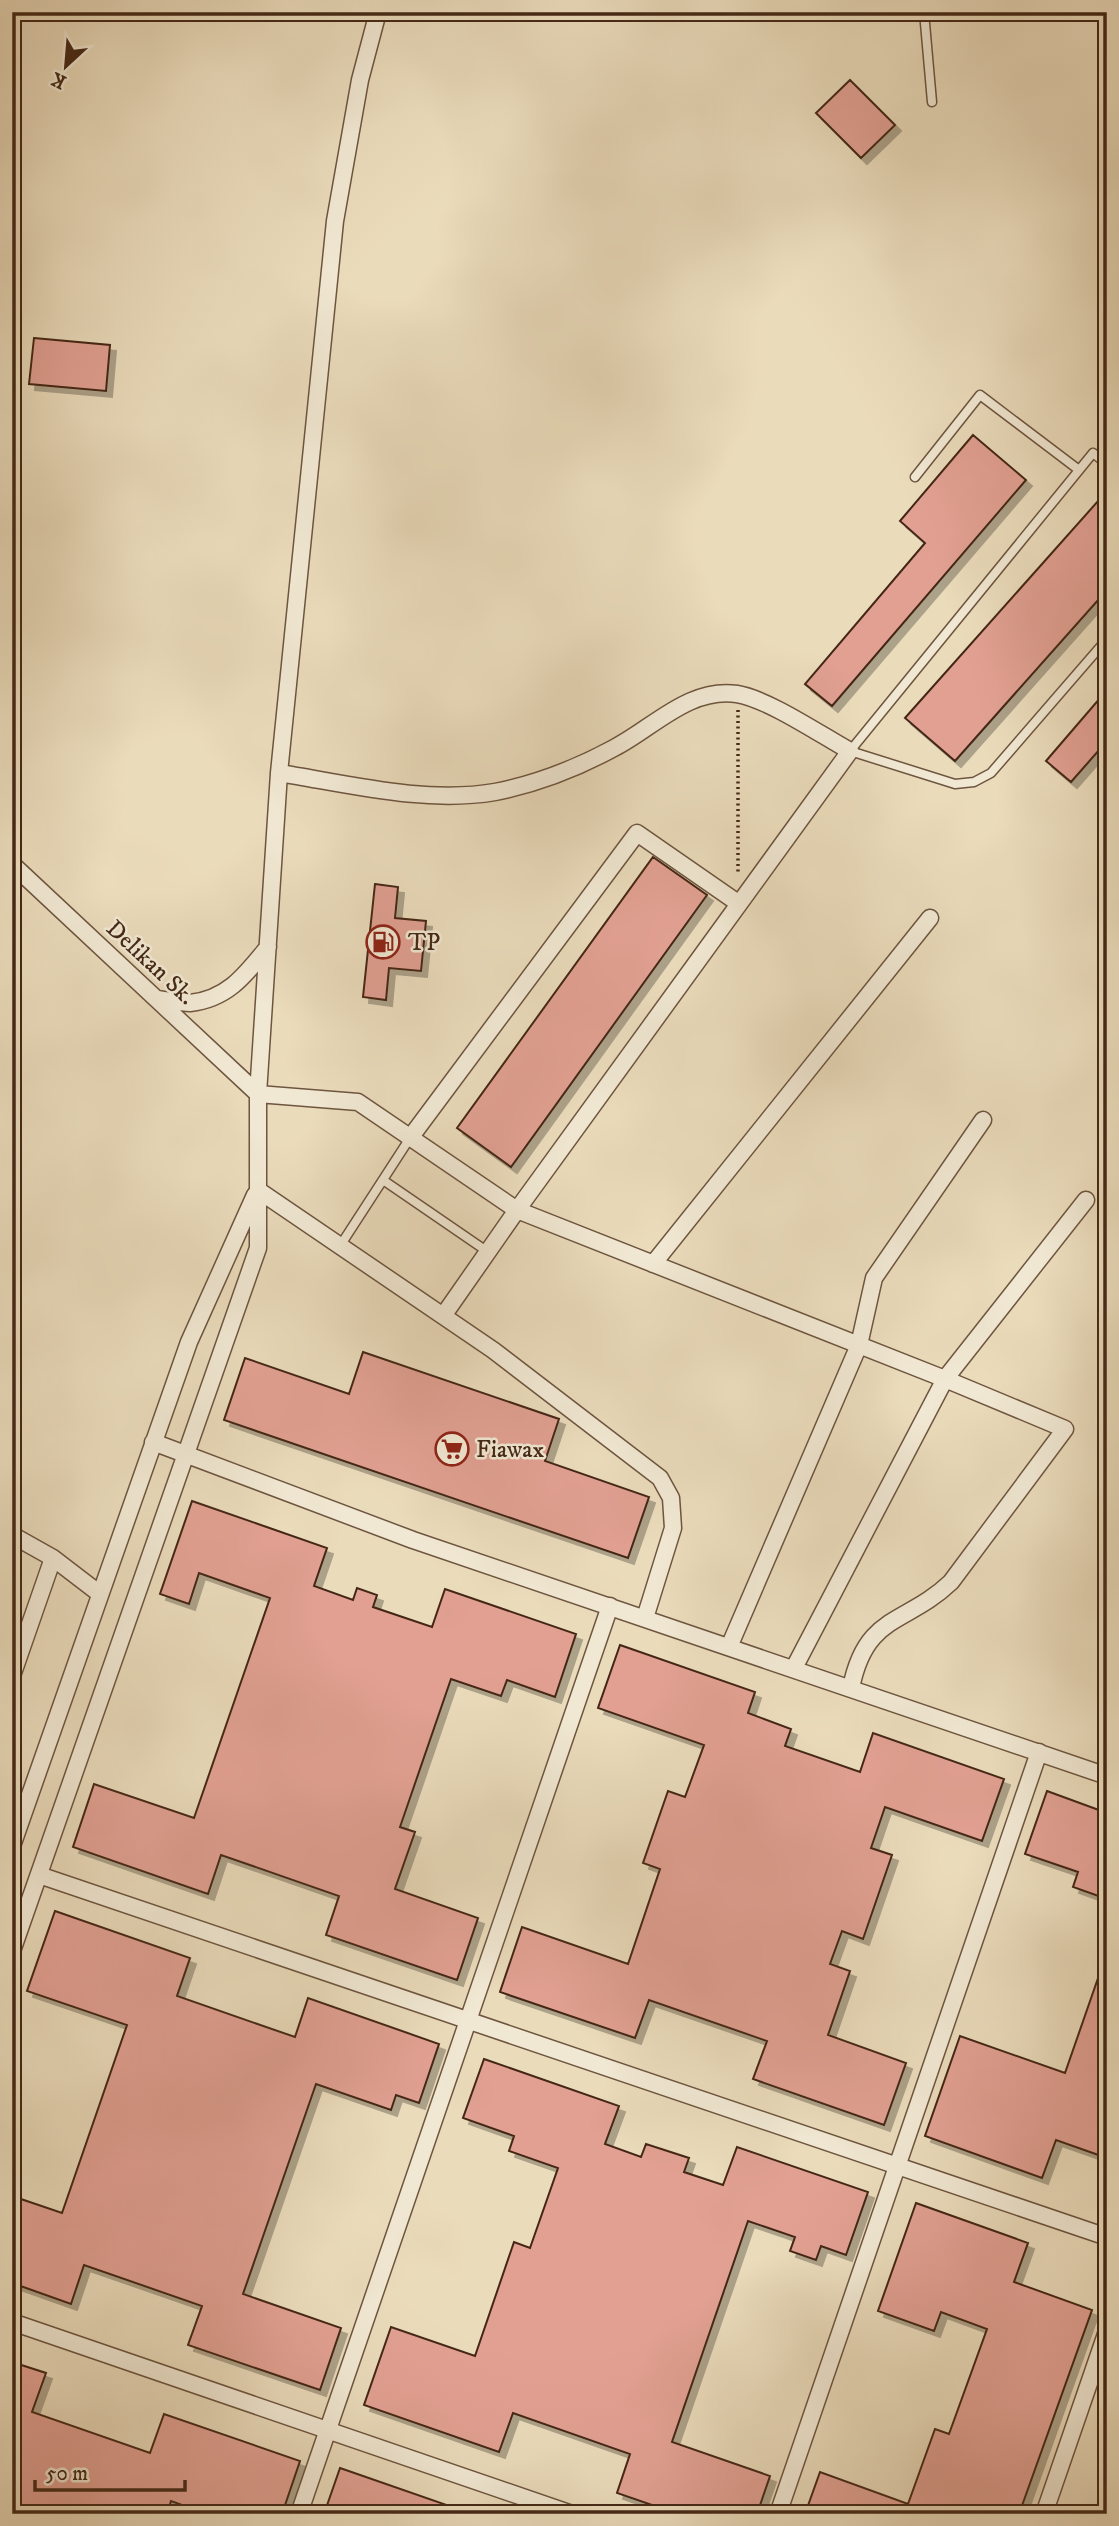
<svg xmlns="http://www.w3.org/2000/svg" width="1119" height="2526" viewBox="0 0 1119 2526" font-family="'IM FELL DW Pica',serif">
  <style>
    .building { fill: #e1a092; stroke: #442816; stroke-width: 2; filter: url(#shadow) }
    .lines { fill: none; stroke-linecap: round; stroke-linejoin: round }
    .service-casing { stroke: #6e553f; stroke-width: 11 }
    .minor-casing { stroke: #6e553f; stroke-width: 19 }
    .path { stroke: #442816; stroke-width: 3.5; stroke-dasharray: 2 3.5; stroke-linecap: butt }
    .service { stroke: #f1e8d3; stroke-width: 8 }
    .minor { stroke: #f1e8d3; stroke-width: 16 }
    .labels { text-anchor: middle; stroke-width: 5; stroke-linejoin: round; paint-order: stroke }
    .poi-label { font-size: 24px; fill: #442816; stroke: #f1e8d3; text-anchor: start }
    .street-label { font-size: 24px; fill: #442816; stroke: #f1e8d3 }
  </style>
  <defs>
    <filter id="shadow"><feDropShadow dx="6" dy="6" stdDeviation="0" flood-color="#0004"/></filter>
  </defs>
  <rect width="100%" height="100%" fill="#eadbbb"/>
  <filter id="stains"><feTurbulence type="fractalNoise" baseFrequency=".00286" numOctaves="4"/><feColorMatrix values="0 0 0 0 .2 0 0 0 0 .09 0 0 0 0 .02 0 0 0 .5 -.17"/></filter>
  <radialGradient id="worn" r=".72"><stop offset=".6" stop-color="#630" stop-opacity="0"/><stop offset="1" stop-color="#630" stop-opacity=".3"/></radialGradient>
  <path class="building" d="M850 80 895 125 861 158 816 113Z
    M34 338 110 345 106 391 29 384Z
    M973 435 1026 480 832 706 805 684 925 543 900 521Z
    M1107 491V590L955 761 905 718Z
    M1107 690V741L1071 782 1046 761Z
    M653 857 707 895 511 1167 457 1128Z
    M375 884 398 887 395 918 426 921 421 971 389 968 386 1000 363 997Z
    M363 1352 559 1419 545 1461 649 1497 628 1558 224 1420 245 1358 349 1394Z
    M192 1501 327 1548 314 1586 353 1600 357 1588 377 1595 373 1607 432 1627 445 1589 576 1634 555 1697 507 1680 501 1696 451 1679 400 1827 415 1832 395 1889 478 1918 457 1980 326 1935 339 1896 221 1855 208 1894 73 1847 94 1784 194 1818 270 1598 199 1573 189 1604 160 1594Z
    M620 1645 755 1692 748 1713 791 1729 785 1746 860 1772 873 1733 1004 1779 982 1841 885 1807 871 1848 892 1855 863 1939 842 1931 830 1964 850 1971 828 2035 906 2063 884 2125 753 2079 767 2041 649 2000 635 2038 500 1992 522 1927 628 1964 660 1869 643 1863 668 1791 685 1797 704 1745 598 1708Z
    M1047 1791 1107 1813V1899L1073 1887 1078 1872 1025 1854Z
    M55 1911 190 1958 177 1996 295 2037 308 1998 439 2044 419 2103 396 2095 391 2110 316 2084 243 2294 341 2328 320 2390 188 2345 202 2306 84 2265 71 2304 12 2283V2196L62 2213 127 2025 27 1991Z
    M1104 1961 1107 1962V2158L1056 2140 1042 2178 925 2136 960 2036 1065 2073Z
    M484 2059 619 2106 605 2144 641 2157 646 2144 689 2158 684 2172 723 2185 737 2147 868 2192 846 2255 821 2246 816 2260 790 2251 795 2237 748 2221 672 2442 770 2476 757 2514H678L617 2493 630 2454 513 2413 499 2452 364 2405 391 2327 475 2356 514 2242 530 2248 558 2168 509 2151 514 2136 463 2118Z
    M916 2203 1028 2243 1014 2282 1092 2310 1019 2514H805L820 2472 908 2504 935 2429 949 2434 987 2329 941 2312 934 2331 878 2311Z
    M12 2362 46 2373 32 2412 150 2453 164 2414 300 2461 282 2514H207L171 2501 167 2514H12Z
    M340 2468 464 2511 463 2514H324Z"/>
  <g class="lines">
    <defs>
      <path id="service" d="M924 12 932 102
        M1107 464 1093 453 850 751 955 784 974 782 991 773 1107 639
        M915 477 980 395 1079 470
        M383 1180 488 1252
        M340 1246 410 1138"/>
      <path id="minor" d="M279 773C348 784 426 804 495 792 536 784 577 768 614 748 653 728 689 687 737 694 768 699 821 735 850 751L517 1210 443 1316
        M12 864 258 1094
        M157 999C167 1000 180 1003 190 1003 228 999 246 974 268 947
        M258 1094 358 1102 517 1210 945 1379 1065 1429 951 1582C906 1625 866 1613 851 1688
        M410 1138 637 833 738 903
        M258 1190 493 1350 660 1478 671 1498 673 1528 645 1618
        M653 1264 930 918
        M153 1442 413 1540 1107 1776
        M12 1535 53 1558
        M729 1647 859 1345 874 1278 983 1120
        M794 1668 945 1379 1086 1200
        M12 1676 53 1558 100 1594
        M12 1846 189 1342 255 1195
        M39 1875 1107 2237
        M12 1951 258 1248V1094L279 773 335 221 360 80 378 12
        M12 2322 572 2514
        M299 2514 610 1606
        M778 2514 1039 1752
        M1044 2514 1107 2331"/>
    </defs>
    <use href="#service" class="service-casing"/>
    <use href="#minor" class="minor-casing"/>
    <path class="path" d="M738 710V874"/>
    <use href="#service" class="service"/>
    <use href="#minor" class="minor"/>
  </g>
  <defs>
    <symbol id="fuel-ring" viewBox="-11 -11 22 22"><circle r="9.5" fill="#f1e8d3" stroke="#8f2418" stroke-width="1.5"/><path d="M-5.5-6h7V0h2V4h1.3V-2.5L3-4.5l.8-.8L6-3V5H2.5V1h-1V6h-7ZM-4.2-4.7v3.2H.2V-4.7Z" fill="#8f2418"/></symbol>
    <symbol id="supermarket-ring" viewBox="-11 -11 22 22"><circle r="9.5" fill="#f1e8d3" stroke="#8f2418" stroke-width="1.5"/><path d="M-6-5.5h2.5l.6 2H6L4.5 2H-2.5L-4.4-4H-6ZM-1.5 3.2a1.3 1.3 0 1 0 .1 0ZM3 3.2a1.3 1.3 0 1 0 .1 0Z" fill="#8f2418"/></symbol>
  </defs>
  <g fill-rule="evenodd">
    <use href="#fuel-ring" x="364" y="923" width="38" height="38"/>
    <use href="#supermarket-ring" x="433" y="1430" width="38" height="38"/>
  </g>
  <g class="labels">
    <g class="poi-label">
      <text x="408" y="950">TP</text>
      <text x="476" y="1457">Fiawax</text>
    </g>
    <g class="street-label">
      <text transform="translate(151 962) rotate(43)" y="8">Delikan Sk.</text>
    </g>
  </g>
  <rect width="1119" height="2526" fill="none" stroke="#eadbbb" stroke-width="42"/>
  <rect x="14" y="14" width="1091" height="2498" fill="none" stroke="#442816" stroke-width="3.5"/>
  <rect x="21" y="21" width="1077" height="2484" fill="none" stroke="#442816" stroke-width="2"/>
  <g transform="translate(66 66) rotate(206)" stroke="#f1e8d3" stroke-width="5" paint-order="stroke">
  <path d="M0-5L12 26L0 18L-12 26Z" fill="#442816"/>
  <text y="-10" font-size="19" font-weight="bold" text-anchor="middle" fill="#442816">K</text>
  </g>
  <path d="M35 2480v10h150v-10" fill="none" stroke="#442816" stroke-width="3.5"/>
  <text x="46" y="2480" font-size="21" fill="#442816" stroke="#f1e8d3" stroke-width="5" paint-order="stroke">50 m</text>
  <rect width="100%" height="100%" filter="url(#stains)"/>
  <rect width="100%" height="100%" fill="url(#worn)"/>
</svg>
